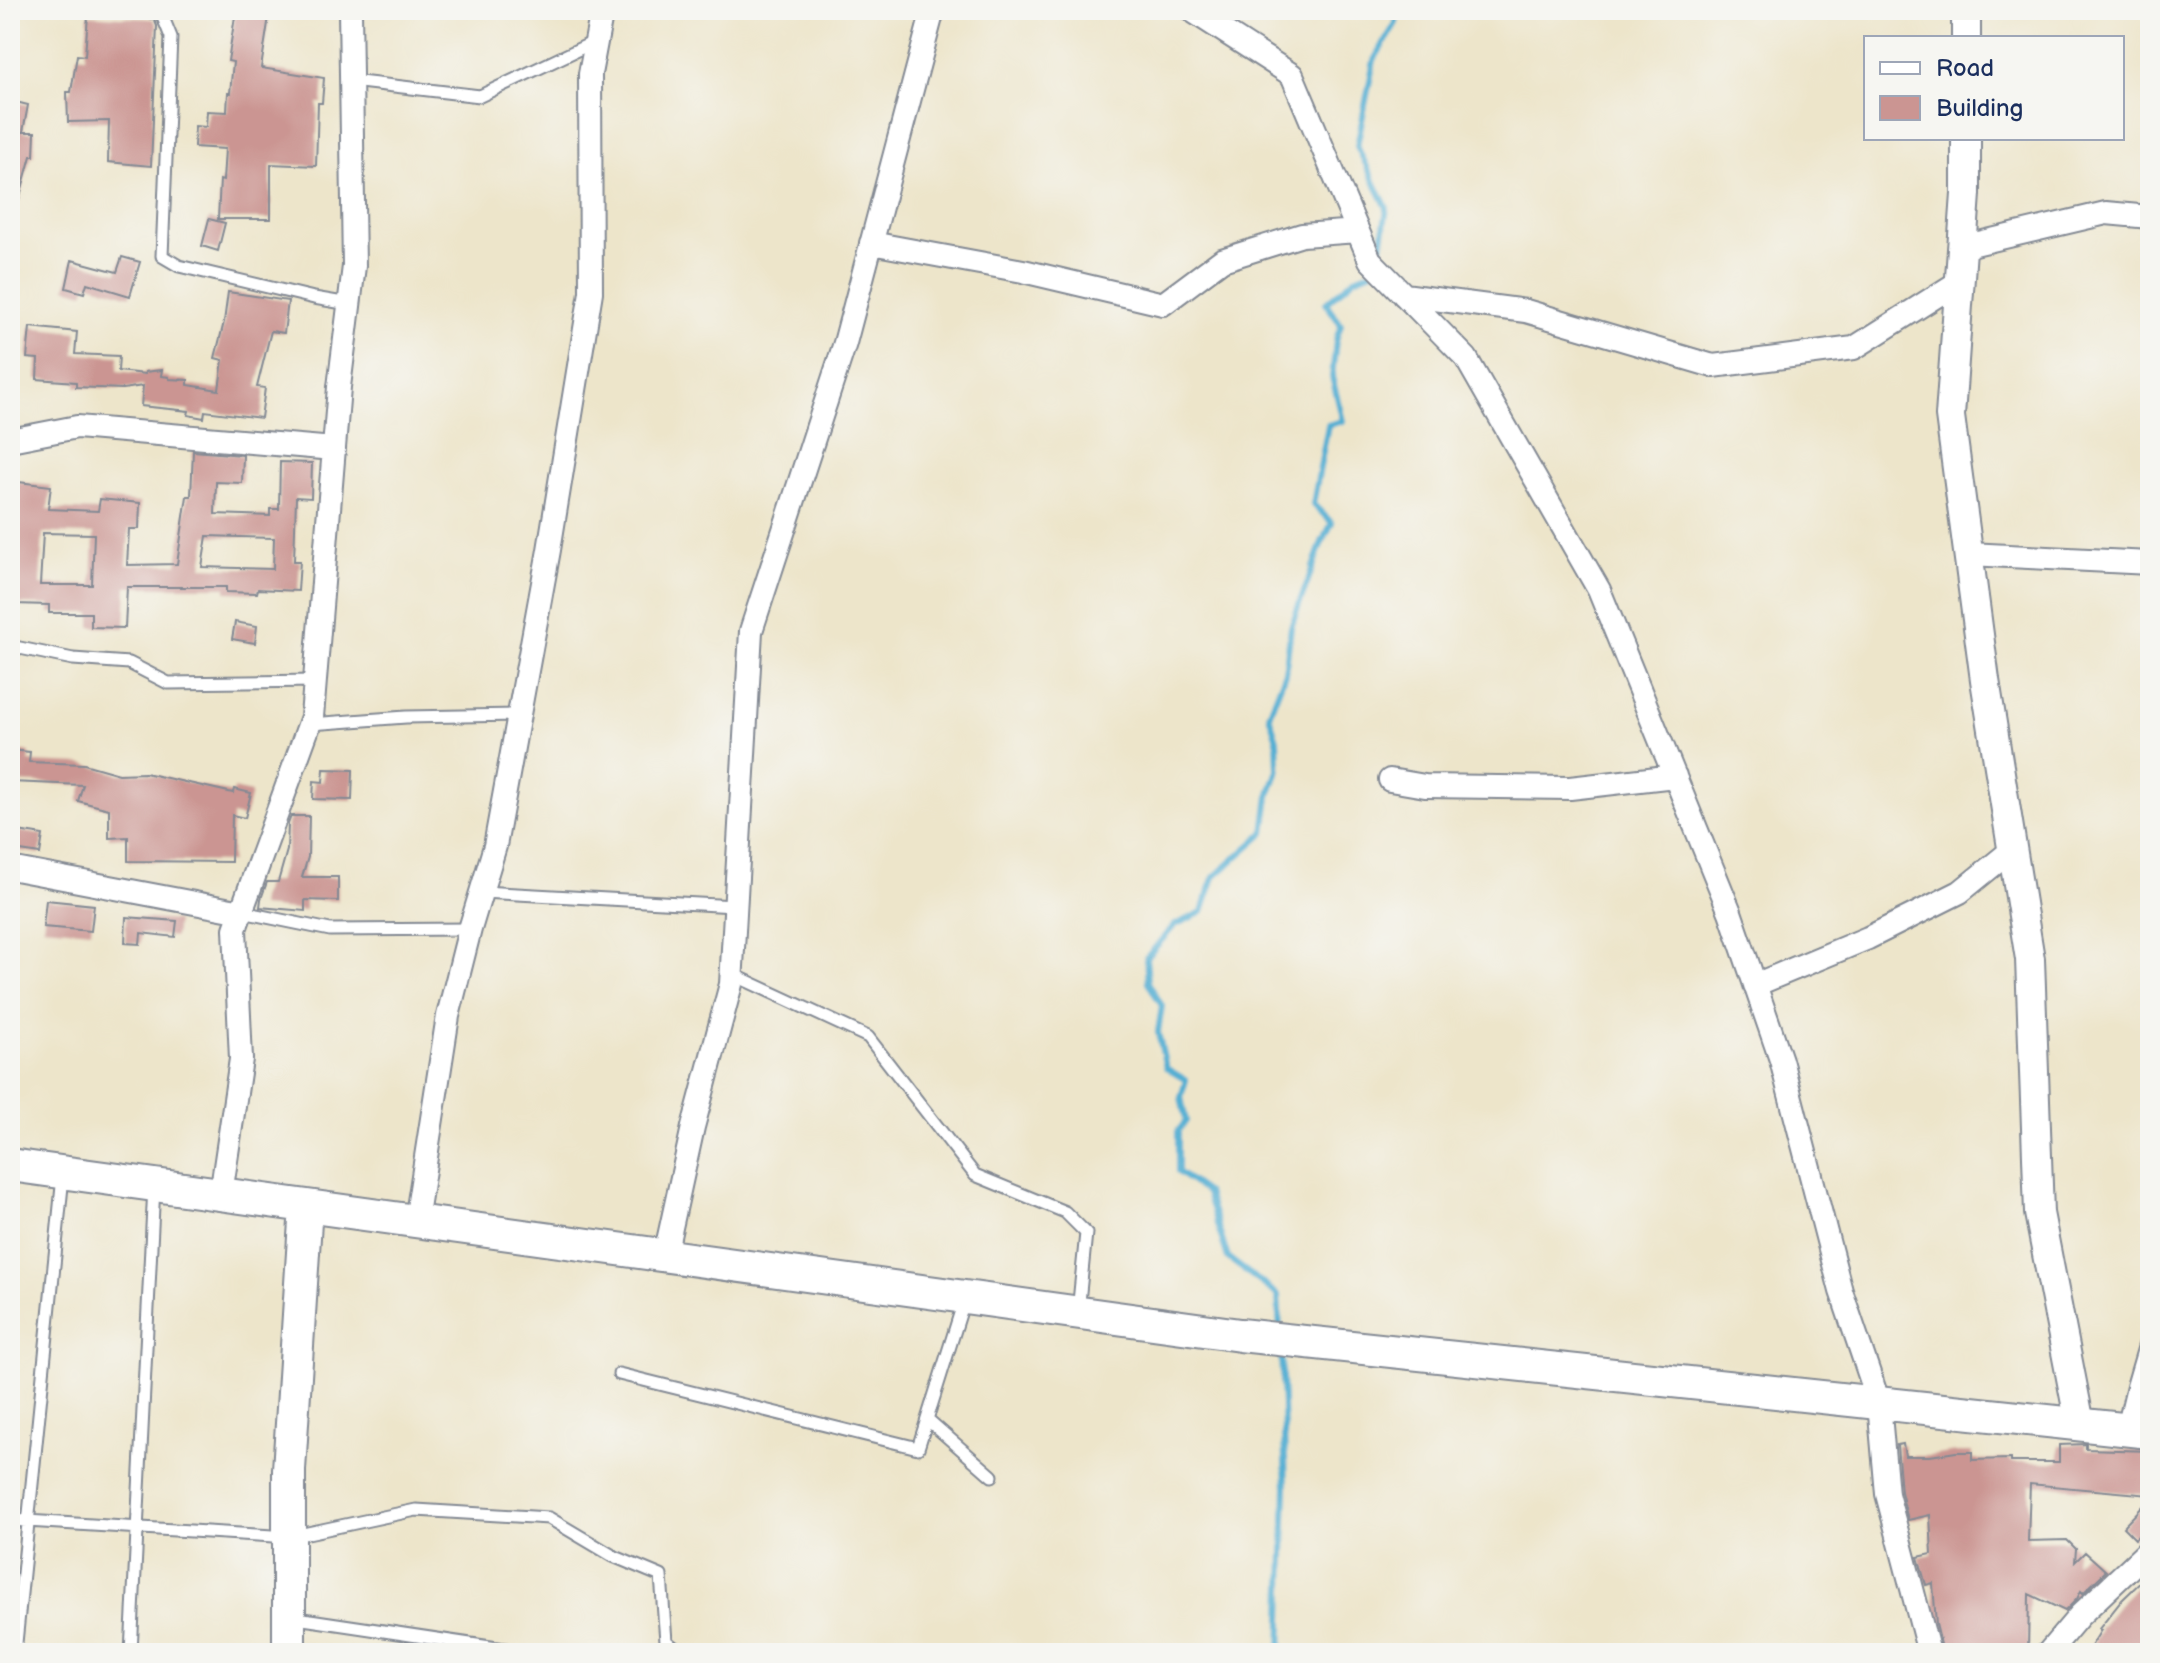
<svg xmlns="http://www.w3.org/2000/svg" width="2160" height="1663" viewBox="0 0 2160 1663" font-family="'Balsamiq Sans',sans-serif">
  <style>
    .lines { fill: none; stroke-linecap: round; stroke-linejoin: round }
    .stream { stroke: #55afd3; stroke-width: 6 }
    .building { fill: #cb9592; fill-rule: evenodd }
    .service-casing { stroke: #848a94; stroke-width: 15 }
    .minor-casing { stroke: #848a94; stroke-width: 26 }
    .tertiary-casing { stroke: #848a94; stroke-width: 32 }
    .secondary-casing { stroke: #848a94; stroke-width: 36 }
    .service { stroke: #fff; stroke-width: 11 }
    .minor { stroke: #fff; stroke-width: 22 }
    .tertiary { stroke: #fff; stroke-width: 28 }
    .secondary { stroke: #fff; stroke-width: 32 }
  </style>
  <rect width="100%" height="100%" fill="#f6f6f2"/>
  <filter id="ink" filterUnits="userSpaceOnUse"><feTurbulence type="fractalNoise" baseFrequency=".0125" numOctaves="2"/><feDisplacementMap in="SourceGraphic" scale="16" xChannelSelector="R" yChannelSelector="G"/><feConvolveMatrix kernelMatrix="1 2 1 2 8 2 1 2 1" color-interpolation-filters="sRGB"/></filter>
  <filter id="wash" filterUnits="userSpaceOnUse"><feTurbulence type="fractalNoise" baseFrequency=".006" numOctaves="4" result="noise"/><feDisplacementMap in="SourceGraphic" scale="32" xChannelSelector="R" yChannelSelector="G"/><feGaussianBlur stdDeviation="1.8" result="paint"/><feColorMatrix in="noise" values="0 0 0 0 0 0 0 0 0 0 0 0 0 0 0 0 0 1.4 0 .05"/><feComposite in="paint" operator="in"/></filter>
  <g filter="url(#wash)">
    <rect width="100%" height="100%" fill="#ede5ca"/>
    <g class="lines">
      <path class="stream" d="M1379 259 1387 208 1357 146 1374 60 1396 23 1398 10
        M1280 1331 1278 1295 1228 1258 1207 1193 1178 1172V1131L1186 1121 1181 1097 1186 1080 1166 1068 1158 1032 1162 1006 1148 982 1146 958 1175 925 1202 912 1214 877 1264 833 1269 796 1278 770 1277 740 1269 715 1285 674 1291 627 1322 542 1332 523 1313 504 1328 425 1343 421 1332 377 1336 340 1341 325 1326 303 1355 278 1372 271
        M1281 1653 1286 1487 1281 1350"/>
    </g>
    <g id="blocks">
      <path class="building" d="M236 10H270L261 68 324 78 322 103H318L316 166 271 164V219H218L220 180 223 181 225 149 194 147 195 126 206 127 207 111 227 112 228 93H230L233 62 228 61Z
        M88 15 154 19 157 26 151 166 108 162 109 121 68 122 67 92H71L77 55 85 56Z
        M12 101 28 105 23 132H35L34 156H31L15 214 10 213Z
        M209 219 225 223 218 251 202 246Z
        M122 257 140 262 130 296 87 283 84 293 66 288 72 260 117 272Z
        M228 292 288 301 284 333 271 331 257 387 265 388 261 418 205 411 204 418 188 415 189 411 141 406 143 386 123 389 76 387V382L37 379 38 359 27 358 30 327 77 332 75 354 119 356 118 371 145 374V372L162 370 161 376 169 377V379L188 380V385L219 390 223 360 215 358 224 322Z
        M193 451 243 455 242 483 216 482 215 514 270 516V509H279L280 462 312 463 311 498 296 497 294 561H300L298 591 258 589 257 593 226 592V587H127L125 628 91 627V613H49V605L15 604 16 593H10V481L51 486 48 509 98 511 100 499 140 503 139 529H129L127 565 177 564 187 496H191ZM43 533 94 534 92 585H40ZM207 536 274 538 273 569 202 567Z
        M235 622 257 626 255 643 232 639Z
        M10 750 30 752 29 762 84 764 119 774 145 773 233 793 234 789 251 793 245 818 232 815 231 862 128 861V837L109 838V809L78 801 83 785 10 782Z
        M324 769 353 770 352 800 313 799 314 781 323 782Z
        M291 816H309L308 857 302 877H338V901L305 900V911L260 907 261 899 267 882H278L287 850 288 824Z
        M18 831 43 835 40 854 14 850Z
        M46 900 94 905 91 931 43 927Z
        M126 917 177 921 175 937 141 933 140 944 125 943Z
        M1903 1444 1905 1456H1930L1956 1452H1972V1460L2011 1459V1462H2059V1445L2086 1444V1449L2150 1451V1495L2030 1484 2028 1541 2067 1540 2076 1549 2075 1562 2085 1552 2106 1571 2083 1593 2081 1591 2077 1599 2065 1611 2029 1594 2028 1653H1943L1936 1624 1933 1583 1926 1585 1918 1557 1932 1554 1930 1515 1908 1520 1901 1492 1897 1445Z
        M2150 1499V1524L2135 1539 2123 1527Z
        M2150 1573V1653H2087L2101 1630 2099 1629 2122 1600Z"/>
    </g>
  </g>
  <g filter="url(#ink)">
    <use href="#blocks" fill-opacity="0" stroke="#848a94" stroke-width="2"/>
    <g class="lines">
      <defs>
        <path id="service" d="M160 10 171 37 162 256 179 266 314 298 349 304
          M351 81 480 96 596 41
          M10 646 73 659 129 663 168 683 315 681
          M310 724 406 717 518 715
          M481 892 735 906
          M242 912 330 930 470 929
          M732 974 868 1037 975 1175 1065 1212 1086 1233 1078 1312
          M619 1374 918 1448 964 1301
          M927 1419 992 1476
          M10 1520 289 1537 416 1510 549 1518 613 1556 661 1576 666 1641 681 1653
          M290 1617 531 1653
          M15 1653 63 1176
          M131 1653 154 1186"/>
        <path id="minor" d="M1191 10 1292 75 1370 260 1466 358 1599 590 1730 912 1781 1060 1841 1291 1879 1403 1887 1494 1929 1653
          M871 243 1023 271 1163 304 1222 260 1302 235 1358 231
          M1962 247 2106 213 2150 217
          M1404 295 1526 311 1713 366 1854 348 1960 281
          M10 440 77 427 334 449
          M1969 554 2150 563
          M1390 780 1425 786 1570 788 1675 776
          M10 868 242 912
          M1755 985 1868 938 1960 892 2013 849
          M221 1194 241 1059 235 929 312 717 339 387 354 266 350 10
          M416 1221 448 1016 470 929 495 846 549 550 591 292 590 74 602 10
          M665 1255 693 1127 731 984 751 631 845 343 933 10
          M2128 1429 2138 1387 2150 1346
          M2048 1653 2080 1615 2150 1549"/>
        <path id="tertiary" d="M1966 10V38
          M1966 138V194L1950 416 1985 680 2030 959 2039 1213 2080 1424"/>
        <path id="secondary" d="M10 1165 1240 1335 2150 1432
          M289 1653V1470L306 1206"/>
      </defs>
      <use href="#service" class="service-casing"/>
      <use href="#minor" class="minor-casing"/>
      <use href="#tertiary" class="tertiary-casing"/>
      <use href="#secondary" class="secondary-casing"/>
      <use href="#service" class="service"/>
      <use href="#minor" class="minor"/>
      <use href="#tertiary" class="tertiary"/>
      <use href="#secondary" class="secondary"/>
    </g>
  </g>
  <rect width="2160" height="1663" fill="none" stroke="#f6f6f2" stroke-width="40"/>
  <rect x="1864" y="36" width="260" height="104" fill="#f6f6f2" stroke="#9ea6b7" stroke-width="2"/>
  <rect x="1880" y="62" width="40" height="12" fill="#ffffff" stroke="#9ea6b7" stroke-width="2"/>
  <text x="1936" y="76" font-size="24" fill="#1b2f5e">Road</text>
  <rect x="1880" y="96" width="40" height="24" fill="#cb9592" stroke="#9ea6b7" stroke-width="2"/>
  <text x="1936" y="116" font-size="24" fill="#1b2f5e">Building</text>
</svg>
